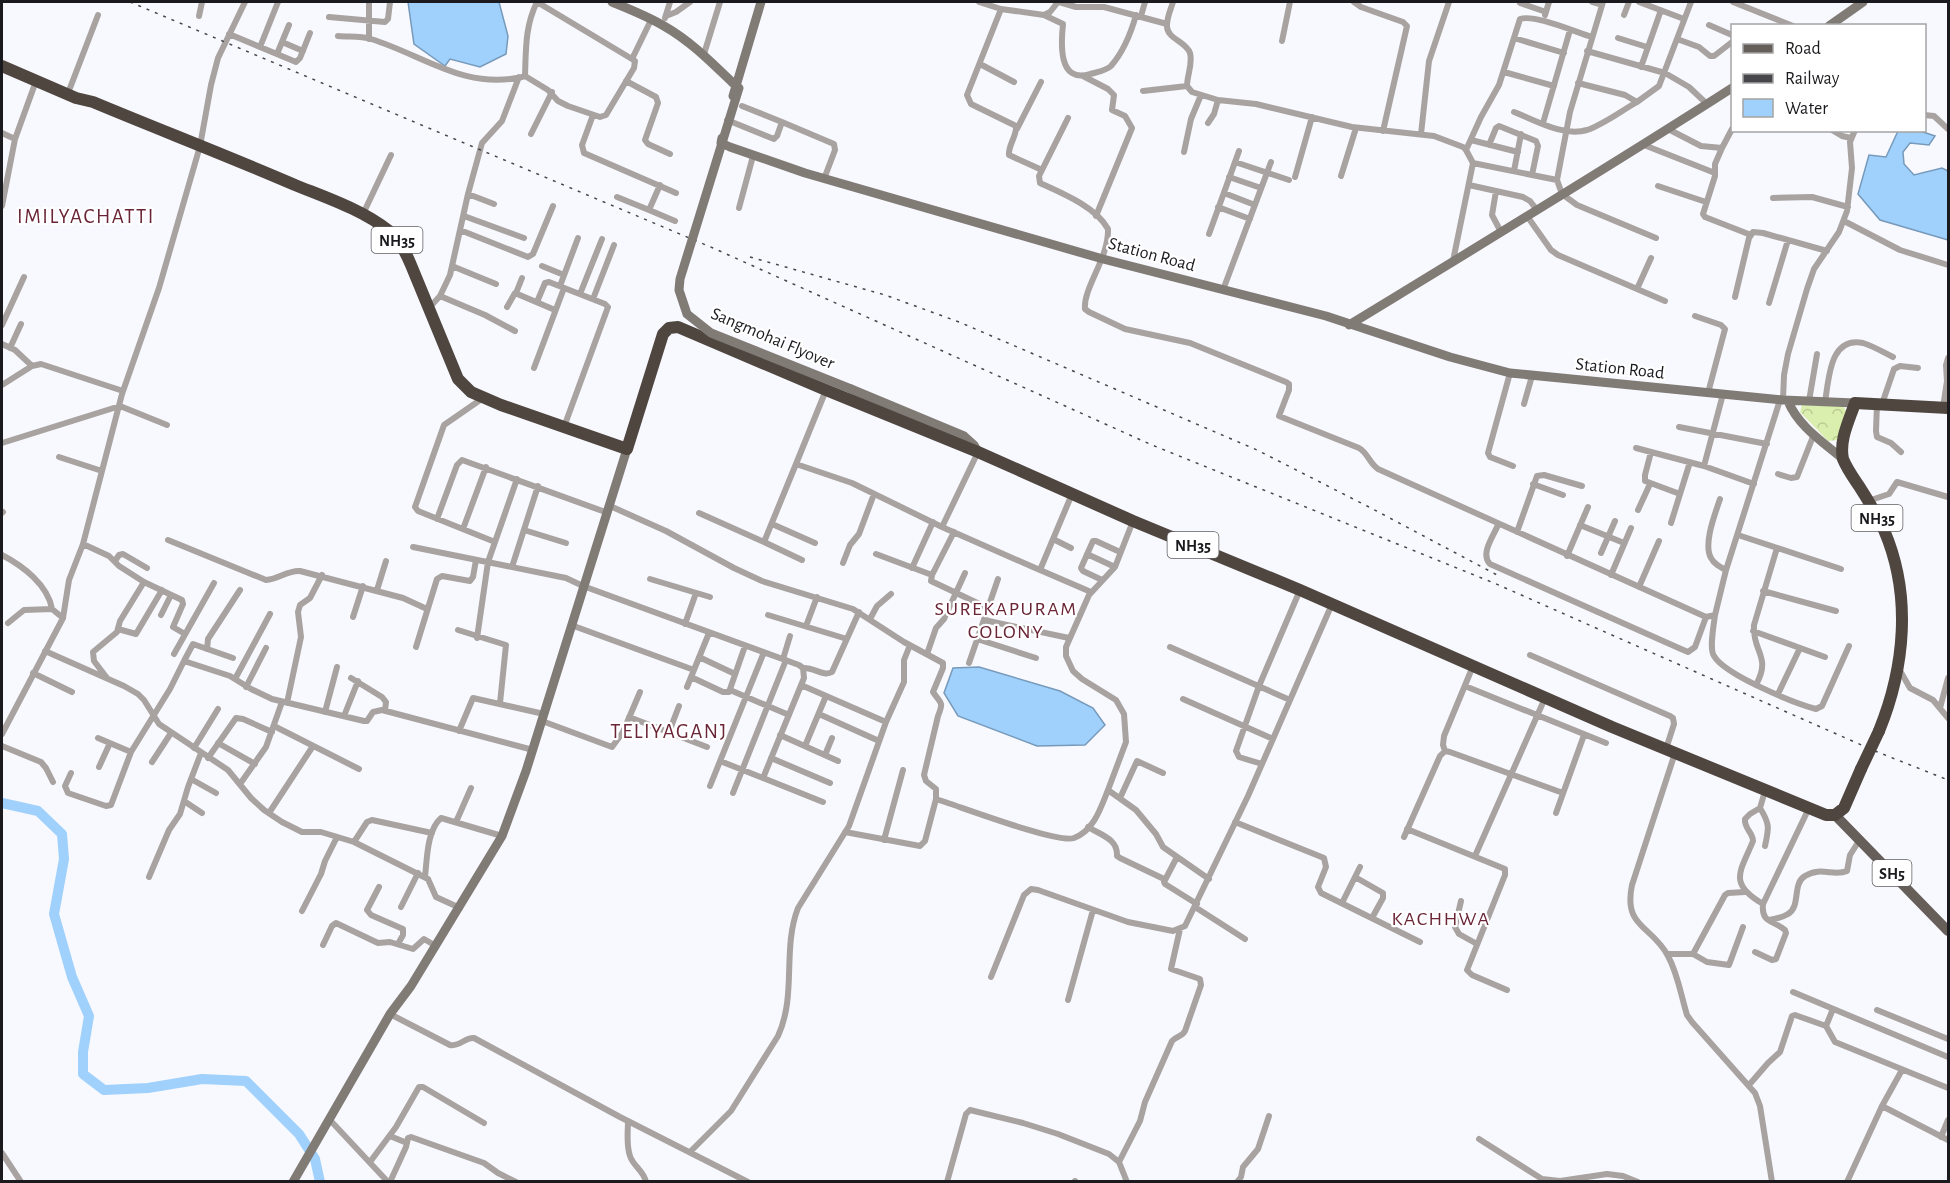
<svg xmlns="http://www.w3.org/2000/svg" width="1950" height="1183" viewBox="0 0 1950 1183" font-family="'Alegreya Sans',sans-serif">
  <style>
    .park { fill: url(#park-crowns) }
    .water { fill: #9fd1fc; stroke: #779aba; stroke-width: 1.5 }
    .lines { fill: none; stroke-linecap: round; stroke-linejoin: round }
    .river { stroke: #9fd1fc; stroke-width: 10 }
    .street { stroke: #a8a3a0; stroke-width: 6 }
    .secondary { stroke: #817b76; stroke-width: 9 }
    .primary { stroke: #665e59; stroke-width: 10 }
    .highway { stroke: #4f4640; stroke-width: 12 }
    .rail { stroke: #47474b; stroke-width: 1.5; stroke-dasharray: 3 6; stroke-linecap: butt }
    .secondary-bridge { stroke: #817b76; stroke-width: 9 }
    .highway-bridge { stroke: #4f4640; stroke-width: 12 }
    .labels { text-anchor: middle; stroke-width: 4.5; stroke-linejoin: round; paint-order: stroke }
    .shield { fill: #fff; stroke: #5f5f62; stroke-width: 1.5 }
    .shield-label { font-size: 16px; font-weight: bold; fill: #1b1b1f }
    .street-label { font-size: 18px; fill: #1b1b1f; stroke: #fff }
    .neighbourhood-label { font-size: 20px; letter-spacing: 1.5px; fill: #6a2537; stroke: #fff }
    .quarter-label { font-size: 21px; letter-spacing: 1.5px; fill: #6a2537; stroke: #fff }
  </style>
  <defs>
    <pattern id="park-crowns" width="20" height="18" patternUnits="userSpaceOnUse" patternTransform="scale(1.5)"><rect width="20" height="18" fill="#daeead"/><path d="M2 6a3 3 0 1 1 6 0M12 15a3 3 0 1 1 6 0" fill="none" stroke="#bacc94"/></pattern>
  </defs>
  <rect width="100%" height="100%" fill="#f8f8ff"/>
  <path class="park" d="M1802 405 1843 406 1847 412 1838 440 1828 441 1800 412Z"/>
  <path class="water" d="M408 2H499L508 36 506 54 480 67 450 59 445 66 414 44Z
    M1898 131H1920L1935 136 1929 145 1910 143 1903 152 1904 164 1914 175 1942 168 1948 171V240L1880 220 1858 194 1869 155 1886 157Z
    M979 667 1060 691 1093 708 1105 725 1085 745 1037 746 958 716 944 693 953 668Z"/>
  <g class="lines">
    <path class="river" d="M2 803 38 811 62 834 64 859 54 914 72 977 89 1016 83 1052V1074L104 1090 148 1088 202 1079 246 1081 299 1134 315 1159 320 1182"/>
    <path class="street" d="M369 2V39
      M537 2C525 26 526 49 525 76L548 90 558 101 568 106 600 117 606 115 634 68 635 61 632 59
      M537 2 632 59 651 20
      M979 2 1001 9 1044 15 1050 12 1058 2
      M1059 2 1076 7H1104L1167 24
      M1173 2C1171 9 1167 17 1167 25 1166 39 1186 41 1190 53 1193 64 1187 75 1187 86L1192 92 1218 100 1256 104 1352 127 1434 136 1463 147 1466 150 1473 163
      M1354 2 1361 7 1403 22 1407 26 1383 131
      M1592 2 1602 5
      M1603 2 1570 112 1557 180 1562 194 1577 205 1656 238
      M1639 2 1684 19
      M1733 2 1793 26
      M1520 3 1546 12
      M1001 9 967 95 971 104 1016 126C1017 136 1008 145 1009 155L1042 170
      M1044 15 1063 24C1061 43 1058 84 1090 74 1097 72 1106 71 1111 66 1124 51 1131 33 1136 15
      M1545 15 1549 2
      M1624 15 1629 2
      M199 16 202 2
      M666 16 676 12 690 2
      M1141 16 1145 2
      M329 17 385 22 388 19 390 2
      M665 18 670 2
      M1709 25 1732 35
      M229 34 296 62 300 58 310 33
      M338 36C349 37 361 36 371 39 423 55 464 90 522 77
      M1514 38 1564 53
      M1618 38 1647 47
      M1677 39 1699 47 1710 56H1714L1732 42
      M1282 41 1290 2
      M282 42 303 51
      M260 47 278 2
      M1587 51 1665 73 1689 87 1707 104
      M277 54 289 25
      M704 54 720 2
      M980 64 1014 82
      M1641 67 1661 10
      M1504 72 1554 86
      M1083 76 1108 89 1114 95 1112 110 1125 116 1132 128 1096 216
      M626 81 656 97 658 103 645 140 648 144 670 154
      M1578 83 1625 95 1637 102 1659 86 1691 2
      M70 88 98 15
      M1143 91 1187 86
      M742 106 782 122
      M1514 112C1535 120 1563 137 1587 130 1604 124 1621 111 1637 102
      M593 115 582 145 584 153 676 193
      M1924 115 1934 116 1948 129
      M1068 118 1039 176 1040 183C1062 193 1096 207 1108 229 1109 258 1083 288 1085 309L1089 312 1125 329 1190 343 1286 382 1289 384V390L1279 416 1359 448C1368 453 1369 463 1378 469L1706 617 1715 615 1726 570 1780 400
      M727 120 774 139 777 136 782 122 834 144 835 150 824 179
      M1208 123 1214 114 1218 100
      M1543 123 1570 30
      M1017 129 1041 82
      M1668 129 1701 146 1722 148 1715 164V176L1703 214 1705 217 1751 235
      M1832 130 1842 136 1851 138
      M2 133 15 139
      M531 134 552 92
      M1421 134 1429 61 1449 2
      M1471 140 1518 152
      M1489 145 1496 128 1499 126 1536 141 1538 146 1532 175
      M1644 145 1715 173
      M1722 148 1732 129
      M1466 150 1481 117 1499 85 1520 19C1535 14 1575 32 1592 37
      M1184 152 1191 119 1201 95
      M1235 162 1289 180
      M1514 171 1521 134
      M1341 176 1356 128
      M1229 177 1261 188
      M1295 177 1312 117
      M660 185 649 210 675 221
      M1469 185 1523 197 1530 201 1537 210
      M1658 186 1706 202
      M1496 191 1492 215 1501 232
      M1224 193 1255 205
      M468 194 494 204
      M617 197 649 210
      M1773 198 1812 197 1848 207
      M2 206 15 139 36 81
      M1218 207 1250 219
      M739 208 753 156
      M363 214 391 155
      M464 216 524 238
      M1527 216 1551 250 1558 255 1665 301
      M1844 221 1900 250 1948 265
      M460 230 528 257 533 254 553 206
      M1209 234 1239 151
      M1453 261 1473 163 1557 180
      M452 266 496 284
      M542 266 564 275
      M560 286 578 238
      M1637 289 1651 258
      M1223 290 1271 162
      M516 293 522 278
      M580 294 602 239
      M440 296 485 315 515 331
      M1735 297 1749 238 1753 232 1763 233 1827 251
      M593 299 614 245
      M537 302 545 283 549 282 605 304 608 307 564 427
      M1769 303 1788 240
      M507 307 515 293 555 310
      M429 308 440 296 450 275 468 194 482 143 502 121 519 77
      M1695 316 1721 325 1725 329 1708 393
      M2 325 24 277
      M2 344 15 350 32 366
      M10 348 21 324
      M534 368 564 288
      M1510 373 1488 453 1490 457 1513 466
      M2 385 32 366 41 364 123 391
      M826 390 796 464 852 483 942 527 1033 567 1040 570 1072 494
      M483 398 444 425 415 507 418 511 495 542
      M1783 400 1784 375 1788 354 1807 289 1814 269 1839 232 1847 211 1852 168 1850 142 1855 130
      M1809 401 1817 354
      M1825 402C1829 380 1829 336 1863 343 1873 346 1883 352 1893 357
      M1524 404 1532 376
      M1877 404 1876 431 1877 437 1891 443 1901 452
      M1882 404 1894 369 1900 366 1918 368
      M1943 408 1947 381 1946 365 1948 358
      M1679 427 1767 444
      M2 443 120 406 167 425
      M1636 448 1704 466 1754 484
      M1651 452 1645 475V481L1680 494
      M59 457 102 471
      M1704 466 1723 394
      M1778 474 1791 478 1797 477 1814 434
      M1533 484 1563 495
      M1720 499C1715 514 1703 544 1711 558 1714 564 1720 567 1726 570
      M1868 501 1889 494 1897 482 1948 497
      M610 506 666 531 734 568 762 581 853 609 904 642 943 663V668L933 692C941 704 944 701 938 716L924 775 926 781 936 789V799C959 806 1058 844 1074 838 1094 831 1101 807 1108 790
      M1638 510 1650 484
      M2 513 3 512
      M699 513 764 542 796 464
      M437 519 457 465 462 460 608 513
      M1133 521 1115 567 1089 595 1066 647V656L1073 671 1082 679 1116 700 1124 714 1126 742 1108 790 1136 810 1156 834 1163 847 1209 879
      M1671 523 1690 462
      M772 524 815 543
      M1498 525C1493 537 1480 554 1490 564L1681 649 1688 652 1695 647 1706 617
      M1580 525 1624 543
      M942 527 978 452
      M463 529 486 467
      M524 530 566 543
      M954 532 932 575 931 581 988 608
      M1517 532 1537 476 1544 475 1582 486
      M1738 535 1841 569
      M1053 539 1071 548
      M168 540 266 580C279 579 288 570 300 571L403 598 427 609
      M764 542 802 560
      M83 544 109 556 119 566 144 582 182 600 183 604 173 627 185 634
      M413 547 566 578 583 586 799 665 803 668 804 678 763 778 823 802
      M1601 553 1615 521
      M876 554 932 575
      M1087 554 1115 567
      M2 555C23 566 48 585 52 609L63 618
      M1567 556 1588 507
      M115 561 119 555 123 554 147 568
      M843 563 850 545 859 534 874 494
      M512 567 538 486
      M912 568 933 522
      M1040 570 1091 592
      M1611 575 1631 528
      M650 579 710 597
      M1102 580 1083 571 1081 568 1093 541H1096L1120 552
      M1639 587 1659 541
      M377 590 386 561
      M1763 591 1836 611
      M161 615 171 595
      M768 615 847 639
      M1715 615C1714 624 1709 649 1714 656 1725 675 1794 703 1816 709L1822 706 1849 646
      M353 617 363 586
      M870 619 877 606 891 594
      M984 620 1069 638
      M8 623 24 610 52 609
      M685 624 696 593
      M571 625 694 670
      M806 626 817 597
      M118 629 136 634 162 590
      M458 630 506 645 500 703
      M1753 631 1825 657
      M477 638 488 562 517 479
      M977 639 1036 658
      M416 647 437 579 442 576 470 581 473 577 476 560
      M1170 647 1290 700
      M207 649 208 639 240 590
      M45 651 124 686 138 694 144 700 159 724 228 770 251 798 264 810 282 822 302 832H321L354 842 428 879 436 897 460 908
      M174 654 214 583
      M927 654 936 628 944 619 965 573
      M1530 655 1670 716 1673 718 1674 724 1666 749
      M699 657 735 674
      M783 659 790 636
      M184 661 193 644 233 658
      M969 663 998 579
      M803 668C814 667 823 677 832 672L859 612
      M1899 669 1910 688 1933 700 1948 718
      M33 673 72 692
      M691 677 723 692H729L745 646
      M107 678 94 661 93 652 117 632 120 621 144 582
      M351 678 382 697 386 702 385 711
      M235 679 270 614
      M801 685 886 722
      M1756 685C1772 656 1752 652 1754 625L1777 548
      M1465 686 1606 743
      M246 687 266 648
      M687 687 709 633
      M730 690 789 715
      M1778 694 1800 648
      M1183 699 1273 739
      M287 703 301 637 298 612 300 605 310 598 322 575
      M1940 708 1948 678
      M325 712 337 667
      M819 714 879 741
      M344 716 358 681
      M629 717 707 747
      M542 721 612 747 623 732 640 692
      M274 726 359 769
      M459 731 473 698 544 714
      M669 732 679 706
      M2 734 63 618 69 580 83 544 122 394 159 288 200 146 211 85 218 58 245 2
      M780 735 838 761
      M98 738 131 752
      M218 743 255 764
      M2 746 41 762 46 768 53 782
      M805 746 826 696
      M194 748 218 709
      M1445 751 1443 745 1444 736 1473 666
      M1675 753 1632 885C1623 928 1652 925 1668 956 1678 974 1681 996 1687 1015L1692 1022 1755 1093 1760 1106 1772 1182
      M825 755 832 738
      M208 758 236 718 243 719 272 732
      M771 758 830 783
      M720 761 763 778
      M152 762 171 733
      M1262 764 1239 757 1236 751 1259 686 1300 590
      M99 767 110 743
      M71 773 65 786 68 793 106 806 111 805 131 752 170 689 184 661 230 676 251 689 272 699 364 721H367L373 712 382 710 533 750
      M191 779 216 793
      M240 784 266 747 282 702
      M710 786 764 652
      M733 793 786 660
      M1120 798 1137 761 1163 773
      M184 801 202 813
      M1760 808C1770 824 1769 828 1765 846
      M269 813 313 746
      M1556 813 1584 735
      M456 822 471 788
      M1235 822 1324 858 1326 867 1318 887 1321 893 1420 942
      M1088 827C1101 835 1118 839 1117 856L1120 858 1164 879
      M1407 829 1505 869V875L1467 970 1472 975 1507 990
      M845 832 920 846 925 841 936 799
      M1404 837 1440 756 1445 751 1450 752 1563 793
      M884 840 903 770
      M354 842 367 822 372 820 432 833
      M1475 856 1545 698
      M1177 857 1164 882 1165 884 1197 904
      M149 877 169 830 180 814 188 787 201 753
      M425 877C427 859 427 830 441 818L502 836
      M1355 877 1383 893V898L1372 918
      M379 887 367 910 371 915 403 929V935L398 944
      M1461 901 1455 927 1459 934 1477 944
      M1342 903 1360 867
      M1763 904C1727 883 1741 871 1753 841 1753 832 1744 829 1745 819L1750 814 1760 808 1765 791
      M401 907 418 873
      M1195 907 1245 939
      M302 911 321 874 325 861 337 837
      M1769 920C1775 919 1783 917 1788 914 1801 907 1792 883 1805 876 1821 866 1834 877 1847 871L1850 855 1859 841
      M323 945 332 926 336 923 378 943 390 942 413 949 424 939 436 946
      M1755 952 1772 960 1776 959 1786 933 1785 930C1774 920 1761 924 1763 904L1809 808
      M1667 954H1693L1725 895 1728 893 1745 892
      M1693 954 1707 962 1729 965 1743 927
      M991 977 1024 895 1031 889 1038 890 1128 922 1173 931 1185 926 1248 796 1332 604
      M1793 992 1948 1057
      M1068 1000 1093 910
      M1833 1009 1826 1026 1835 1042 1948 1088
      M1877 1010 1948 1039
      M390 1014 450 1045C460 1047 465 1037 474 1038L620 1117 748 1182
      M1749 1085 1768 1063 1780 1052 1792 1016 1795 1015 1826 1026
      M1882 1106 1948 1140
      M329 1119 388 1182
      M628 1121C628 1132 626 1145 630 1156 633 1166 644 1171 646 1182
      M390 1136 407 1143
      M1941 1137 1948 1120
      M1479 1139 1542 1179 1560 1181 1607 1174 1623 1176 1638 1182
      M690 1152 731 1111 778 1036C797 995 782 949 798 908L849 826 886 722 904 682V660L910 645
      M2 1153 21 1182
      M370 1162 396 1127 419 1087H423L484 1123
      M1119 1162 1140 1121 1145 1102 1172 1041C1176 1036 1182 1037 1185 1031L1201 985 1200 979 1171 969 1180 929
      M390 1182 406 1147 408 1138 411 1137 484 1163 498 1173 516 1182
      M947 1182 966 1114 970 1110 1023 1123 1058 1134 1109 1154 1119 1162 1127 1182
      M1075 1182V1181
      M1237 1182 1241 1177 1243 1167 1258 1149 1269 1116
      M1847 1182 1882 1106 1902 1070"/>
    <path class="secondary" d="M612 2C629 9 647 16 664 26 692 42 713 64 736 86
      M1829 26 1863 2
      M733 96 761 2
      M722 138 721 143 730 147 805 173 1103 259 1326 316 1450 357 1510 373 1783 400 1855 403
      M1349 325C1477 247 1606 169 1732 88
      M851 389 964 436 974 445 978 452
      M1788 401C1798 426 1823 442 1843 459
      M293 1182 390 1014 411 986 502 836 526 771 627 449"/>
    <path class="primary" d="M1835 815 1948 931"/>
    <path class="highway" d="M2 66 76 98 93 102C160 130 228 156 295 185 327 198 363 210 389 231 400 240 406 253 411 265L458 379 471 392 501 405 627 449 663 334 669 328 678 327 826 390 978 452 1133 521 1300 590 1612 727 1826 815H1835L1844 808 1861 769
      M1879 731C1905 667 1912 595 1884 530 1877 515 1868 500 1859 486 1853 477 1847 469 1843 459 1839 440 1849 421 1855 403L1948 408"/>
    <path class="rail" d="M130 2 713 248 1152 445 1494 583 1875 751 1948 780
      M750 257 885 295 959 322 1257 450 1369 507 1499 576"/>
    <path class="secondary-bridge" d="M739 88 680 279 679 290 687 314 711 333 851 389"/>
    <path class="highway-bridge" d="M1861 769 1879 731"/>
  </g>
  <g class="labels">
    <g class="shield">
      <rect x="371.5" y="227" width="51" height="26" rx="4.5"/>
      <rect x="1851.5" y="505" width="51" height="26" rx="4.5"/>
      <rect x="1167.5" y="532" width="51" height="26" rx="4.5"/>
      <rect x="1872.5" y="860" width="39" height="26" rx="4.5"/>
    </g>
    <g class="shield-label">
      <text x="397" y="246">NH35</text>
      <text x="1877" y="524">NH35</text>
      <text x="1193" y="551">NH35</text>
      <text x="1892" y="879">SH5</text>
    </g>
    <g class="street-label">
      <text transform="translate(1152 254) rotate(15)" y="6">Station Road</text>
      <text transform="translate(773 338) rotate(23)" y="6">Sangmohai Flyover</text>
      <text transform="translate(1620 368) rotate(6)" y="6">Station Road</text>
    </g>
    <g class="neighbourhood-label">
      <text x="1006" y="615">SUREKAPURAM<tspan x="1006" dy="23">COLONY</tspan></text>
      <text x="1441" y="925">KACHHWA</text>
    </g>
    <g class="quarter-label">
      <text x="86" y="223">IMILYACHATTI</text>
      <text x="669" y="738">TELIYAGANJ</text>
    </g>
  </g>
  <rect width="1950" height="1183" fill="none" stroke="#1b1b1f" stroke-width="6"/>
  <rect x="1731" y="24" width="195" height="108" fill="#ffffff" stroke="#a4a4a5" stroke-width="1.5"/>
  <rect x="1743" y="44" width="30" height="9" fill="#665e59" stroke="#a4a4a5" stroke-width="1.5"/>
  <text x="1785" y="54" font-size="18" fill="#1b1b1f">Road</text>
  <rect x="1743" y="74" width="30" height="9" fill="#47474b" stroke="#a4a4a5" stroke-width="1.5"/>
  <text x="1785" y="84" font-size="18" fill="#1b1b1f">Railway</text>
  <rect x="1743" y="99" width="30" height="18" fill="#9fd1fc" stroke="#a4a4a5" stroke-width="1.5"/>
  <text x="1785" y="114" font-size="18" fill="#1b1b1f">Water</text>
</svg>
